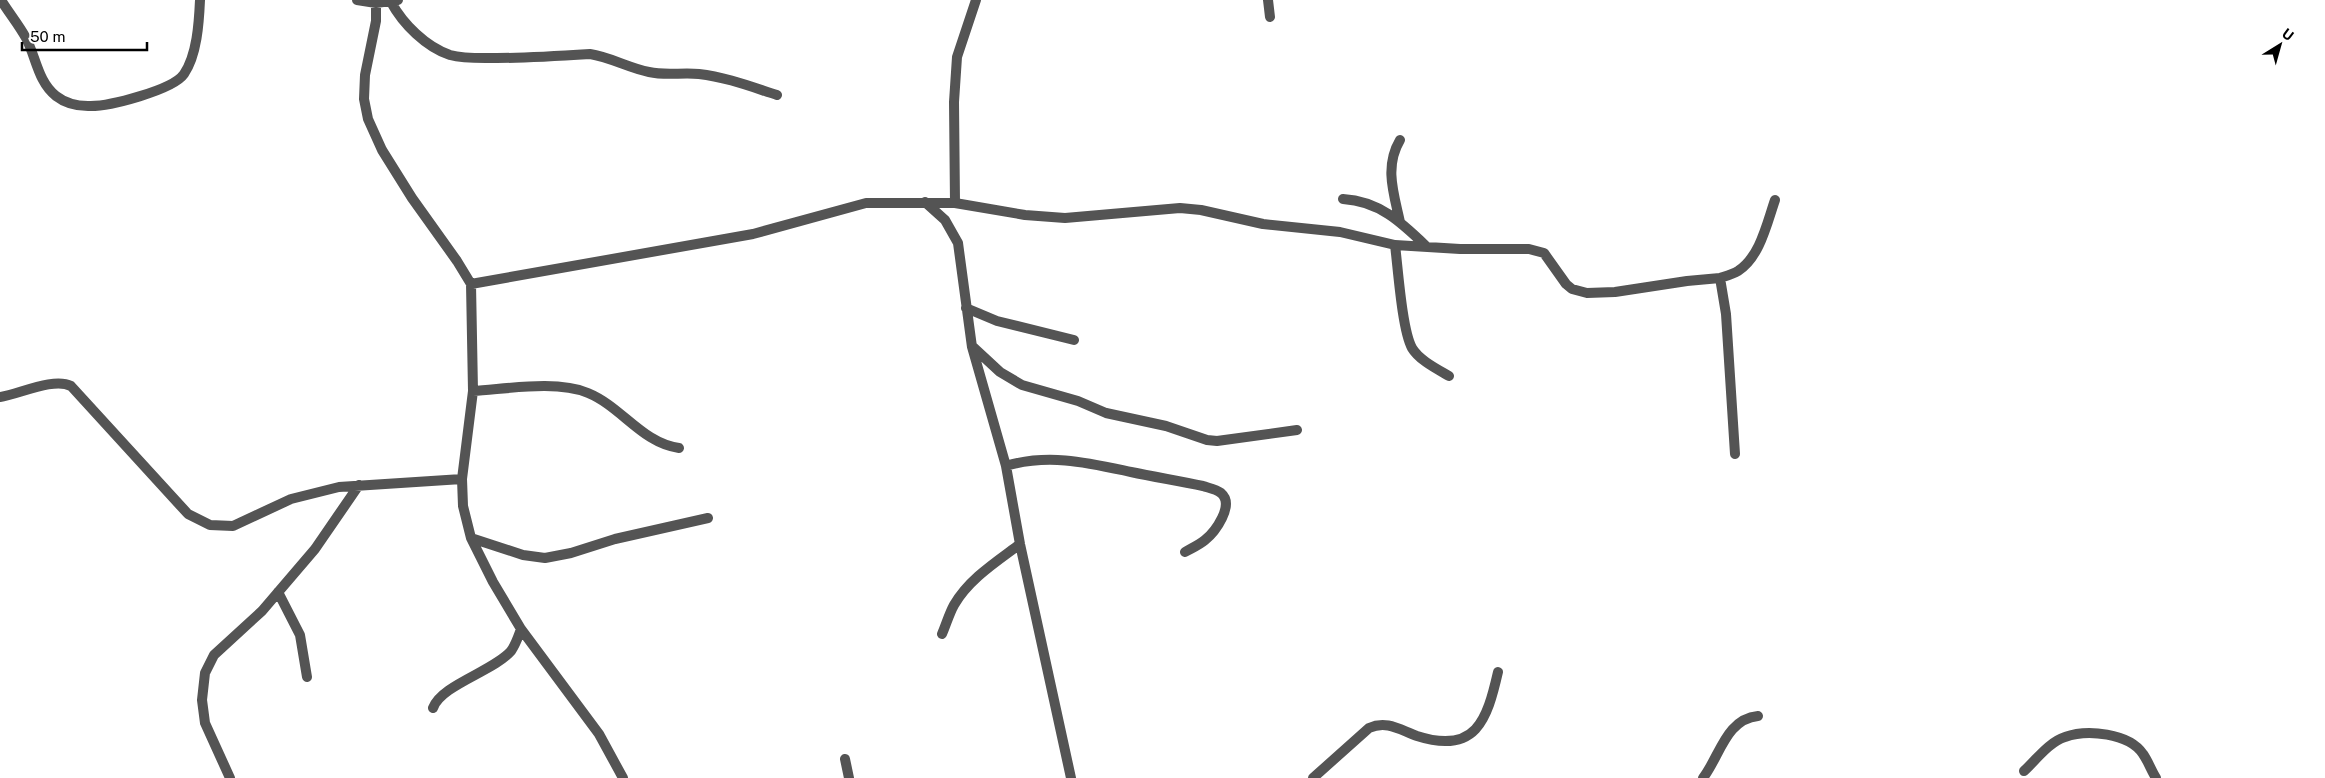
<svg xmlns="http://www.w3.org/2000/svg" width="2325" height="778" viewBox="0 0 2325 778" font-family="'Public Sans',sans-serif">
  <style>
    .lines { fill: none; stroke-linecap: round; stroke-linejoin: round }
    .street { stroke: #545454; stroke-width: 10 }
  </style>
  <rect width="100%" height="100%" fill="#fff"/>
  <g class="lines">
    <path class="street" d="M1 0C9 13 19 25 26 38 36 57 38 82 56 96 65 103 76 106 88 106 108 107 173 90 184 74 197 55 199 23 200 0
      M357 0 376 3 398 0
      M1268 0 1270 17
      M391 2C403 24 426 47 450 55 465 59 482 58 497 58 528 58 559 56 590 54 610 57 629 68 649 72 667 76 682 72 699 74 726 77 752 87 777 95
      M1343 199C1379 201 1401 222 1426 246
      M925 202 945 220 958 243 972 347 1006 466 1020 544 1071 778
      M955 203 954 102 957 57 976 0
      M1400 222C1394 194 1384 167 1400 140
      M1395 245C1398 268 1402 330 1412 348 1419 360 1437 369 1449 376
      M1720 278C1726 276 1733 274 1738 271 1760 257 1767 223 1775 200
      M471 284 753 234 866 203H955L1025 215 1065 218 1180 208 1201 210 1263 224 1340 232 1395 245 1460 249H1529L1544 253 1566 284 1572 289 1587 293 1615 292 1687 281 1720 278 1726 314 1735 454
      M966 308 997 321 1074 340
      M973 347 1000 372 1022 385 1078 401 1106 413 1166 426 1207 440 1217 441 1297 430
      M473 391C507 389 557 380 588 393 622 407 642 443 679 448
      M0 397C19 394 54 377 71 386L188 514 210 525 233 526 291 499 339 487 462 479 473 391 471 284 457 261 412 198 382 150 368 119 364 99 365 75 376 21V3
      M1006 466C1049 453 1089 463 1131 472 1155 477 1179 481 1203 486 1209 488 1216 489 1221 493 1235 505 1215 532 1205 540 1199 545 1192 548 1185 552
      M462 479 463 506 471 538 493 582 521 629 599 734 623 778
      M471 538 523 555 545 558 571 553 615 539 708 518
      M278 592 300 635 307 677
      M942 634C946 625 949 614 954 605 969 579 996 562 1020 544
      M433 708C441 685 494 671 511 651 516 644 518 637 521 629
      M845 759 849 778
      M2024 771C2036 760 2049 742 2065 737 2087 729 2129 733 2143 754 2148 761 2151 770 2156 778
      M230 778 205 723 202 700 205 673 214 655 262 611 315 549 359 485
      M1313 778 1369 728C1387 720 1400 730 1417 736 1476 755 1487 720 1498 672
      M1703 778C1720 756 1726 719 1758 716"/>
  </g>
  <g transform="translate(2280 45) rotate(37)" stroke="#ffffff" stroke-width="4" paint-order="stroke">
  <path d="M0-4L9 19L0 12L-9 19Z" fill="#000000"/>
  <text y="-8" font-size="14" font-weight="bold" text-anchor="middle" fill="#000000">U</text>
  </g>
  <path d="M22 42v8h125v-8" fill="none" stroke="#000000" stroke-width="2.5"/>
  <text x="30" y="42" font-size="15" fill="#000000" stroke="#ffffff" stroke-width="4" paint-order="stroke">50 m</text>
</svg>
